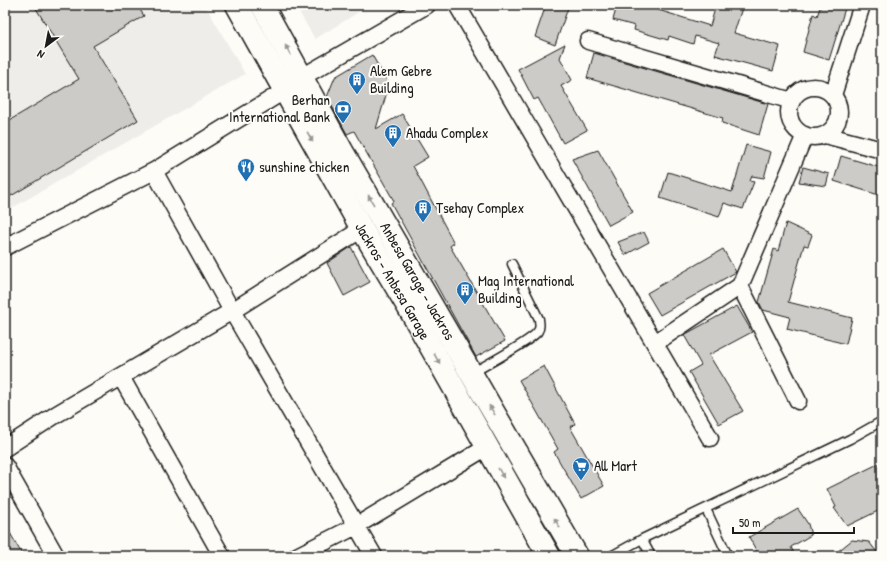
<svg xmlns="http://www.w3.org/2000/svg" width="887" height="561" viewBox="0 0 887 561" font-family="'Patrick Hand',sans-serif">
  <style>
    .built { fill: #eeede9 }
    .building { fill: #cccbc8; stroke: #1c1c1c }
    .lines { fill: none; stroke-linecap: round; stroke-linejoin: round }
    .service-casing { stroke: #1c1c1c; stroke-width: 11 }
    .minor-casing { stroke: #1c1c1c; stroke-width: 19 }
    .primary-casing { stroke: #1c1c1c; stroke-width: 25 }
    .service { stroke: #fdfcf7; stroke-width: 8 }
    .minor { stroke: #fdfcf7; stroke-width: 16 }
    .primary { stroke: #fdfcf7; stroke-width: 22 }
    .oneway { fill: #989794 }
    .labels { text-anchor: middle; stroke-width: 4; stroke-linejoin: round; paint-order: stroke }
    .poi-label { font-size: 15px; fill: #1c1c1c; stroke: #fdfcf7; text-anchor: start }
    .street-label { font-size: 15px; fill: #1c1c1c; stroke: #fdfcf7 }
  </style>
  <rect width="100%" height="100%" fill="#fdfcf7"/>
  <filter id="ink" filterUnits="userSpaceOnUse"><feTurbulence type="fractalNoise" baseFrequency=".025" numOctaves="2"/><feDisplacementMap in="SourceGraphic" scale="8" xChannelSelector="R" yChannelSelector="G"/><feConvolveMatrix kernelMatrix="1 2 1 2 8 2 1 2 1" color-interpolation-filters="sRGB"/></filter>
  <g filter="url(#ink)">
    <path class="built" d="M5 5H205L245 74 5 212Z
      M295 5H370L315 39Z"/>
    <path class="building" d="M34 5H137L144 16 93 46 138 120 11 196 5 186V123L79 79Z
      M546 5H569L555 45 535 37Z
      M617 5H642L710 26 716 5H743L734 33 780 46 773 71 715 55 719 43 695 36 693 44 669 36 668 40 634 30 635 26 613 20Z
      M821 5H846L829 60 803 52 813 14 817 16Z
      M565 44 560 58 572 80 561 86 587 130 563 143 538 98 534 100 518 69Z
      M594 53 768 104 759 135 722 123 723 118 587 78Z
      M372 55 389 85 376 129 402 114 428 157 413 166 454 243 450 246 505 341 476 357 391 203 394 201 354 131 347 134 327 97 335 77Z
      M746 145 771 152 764 178 752 176 750 181 754 182 743 209 724 203 719 217 660 198 668 172 732 192Z
      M598 150 633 212 609 225 572 159Z
      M841 156 882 168V196L834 181Z
      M803 167 829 174 826 186 799 182Z
      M786 223 812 235 808 246 804 245 788 302 852 318 846 344 787 329 790 317 763 310 759 302 774 249 778 251Z
      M644 232 649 242 625 255 618 242Z
      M351 247 370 282 344 296 327 263Z
      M723 249 736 272 660 315 647 293Z
      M737 306 752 332 709 355 743 411 719 424 689 372 701 365 684 335Z
      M544 366 575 424 570 427 604 486 581 499 554 452 558 449 519 380Z
      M882 462V509L847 526 834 508 836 507 827 489Z
      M798 509 808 524 811 535 791 547 795 556H759L749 537Z
      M5 524 23 556H5Z
      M852 540 869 542 880 556H832Z"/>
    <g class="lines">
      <defs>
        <path id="service" d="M472 373C484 366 533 340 538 331 541 327 539 323 539 319L512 264
          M706 509 728 556
          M642 539 651 556
          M611 556 642 539 850 439 882 421"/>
        <path id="minor" d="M457 5 710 438
          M588 41 792 101
          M789 112a25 25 0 1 1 50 0a25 25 0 1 1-50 0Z
          M833 95 862 5
          M825 135 882 150
          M154 171 232 311 374 556
          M5 247 154 171 284 91 297 80 427 5
          M740 286 798 401
          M655 343 740 286 805 135
          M121 377 222 556
          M5 448 57 414 232 311 362 229
          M5 466 56 556
          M297 556 356 526 487 447"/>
        <g id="primary">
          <path id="s1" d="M237 5 362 229 410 310 549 556"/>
          <path id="s2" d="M262 5 342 151 577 556"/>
        </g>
      </defs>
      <use href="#service" class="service-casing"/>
      <use href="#minor" class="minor-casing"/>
      <use href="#primary" class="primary-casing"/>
      <use href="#service" class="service"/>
      <use href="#minor" class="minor"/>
      <use href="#primary" class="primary"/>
    </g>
    <defs><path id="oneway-solid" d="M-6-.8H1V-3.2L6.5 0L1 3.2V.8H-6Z"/></defs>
    <g class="oneway">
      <use href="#oneway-solid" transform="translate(288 50) rotate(-119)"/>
      <use href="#oneway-solid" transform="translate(310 137) rotate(61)"/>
      <use href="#oneway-solid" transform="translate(371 200) rotate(-120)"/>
      <use href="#oneway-solid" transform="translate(437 359) rotate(61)"/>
      <use href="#oneway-solid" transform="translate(492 410) rotate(-121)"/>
      <use href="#oneway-solid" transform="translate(501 473) rotate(60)"/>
      <use href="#oneway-solid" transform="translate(557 523) rotate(-121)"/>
    </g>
  </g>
  <defs>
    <symbol id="building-pin" viewBox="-11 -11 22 30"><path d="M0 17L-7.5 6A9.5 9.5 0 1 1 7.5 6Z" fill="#1f6fb2" stroke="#fdfcf7"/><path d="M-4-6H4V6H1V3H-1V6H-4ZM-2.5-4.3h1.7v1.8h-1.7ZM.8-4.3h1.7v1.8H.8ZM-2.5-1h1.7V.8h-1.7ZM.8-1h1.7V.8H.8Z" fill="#fff"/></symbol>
    <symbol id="bank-pin" viewBox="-11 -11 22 30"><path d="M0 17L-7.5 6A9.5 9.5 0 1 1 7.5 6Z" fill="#1f6fb2" stroke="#fdfcf7"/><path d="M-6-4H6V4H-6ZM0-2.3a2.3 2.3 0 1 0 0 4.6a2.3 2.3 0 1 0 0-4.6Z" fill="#fff"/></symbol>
    <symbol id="restaurant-pin" viewBox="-11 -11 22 30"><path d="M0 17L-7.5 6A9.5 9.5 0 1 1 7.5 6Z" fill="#1f6fb2" stroke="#fdfcf7"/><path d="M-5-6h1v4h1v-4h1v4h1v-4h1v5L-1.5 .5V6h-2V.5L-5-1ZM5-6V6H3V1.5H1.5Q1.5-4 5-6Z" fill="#fff"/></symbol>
    <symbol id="supermarket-pin" viewBox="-11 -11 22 30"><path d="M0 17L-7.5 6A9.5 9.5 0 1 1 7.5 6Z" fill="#1f6fb2" stroke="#fdfcf7"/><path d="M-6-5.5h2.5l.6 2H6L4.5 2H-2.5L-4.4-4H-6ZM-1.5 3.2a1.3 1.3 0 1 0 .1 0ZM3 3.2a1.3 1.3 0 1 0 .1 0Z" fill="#fff"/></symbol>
  </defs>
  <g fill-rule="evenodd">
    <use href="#building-pin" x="347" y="70" width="20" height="27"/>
    <use href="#bank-pin" x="333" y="99" width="20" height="27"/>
    <use href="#building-pin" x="383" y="123" width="20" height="27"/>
    <use href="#restaurant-pin" x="236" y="157" width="20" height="27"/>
    <use href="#building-pin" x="413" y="198" width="20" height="27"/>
    <use href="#building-pin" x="455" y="280" width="20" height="27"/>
    <use href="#supermarket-pin" x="571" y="456" width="20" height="27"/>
  </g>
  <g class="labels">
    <g class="poi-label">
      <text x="370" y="76">Alem Gebre<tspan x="370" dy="17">Building</tspan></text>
      <text x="330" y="105" text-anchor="end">Berhan<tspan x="330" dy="17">International Bank</tspan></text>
      <text x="406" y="138">Ahadu Complex</text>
      <text x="259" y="172">sunshine chicken</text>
      <text x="436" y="213">Tsehay Complex</text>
      <text x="478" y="286">Mag International<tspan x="478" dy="17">Building</tspan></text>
      <text x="594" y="471">All Mart</text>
    </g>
    <g class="street-label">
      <text dy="5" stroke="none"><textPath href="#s1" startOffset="317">Jackros - Anbesa Garage</textPath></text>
      <text dy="5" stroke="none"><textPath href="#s2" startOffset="317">Anbesa Garage - Jackros</textPath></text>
    </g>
  </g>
  <rect width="887" height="561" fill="none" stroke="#fdfcf7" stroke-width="20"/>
  <rect x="10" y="10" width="867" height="541" fill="none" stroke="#1c1c1c" stroke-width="1.5" filter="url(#ink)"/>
  <g transform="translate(46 46) rotate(212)" stroke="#fdfcf7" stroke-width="3" paint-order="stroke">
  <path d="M0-3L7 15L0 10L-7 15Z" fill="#1c1c1c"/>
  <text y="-6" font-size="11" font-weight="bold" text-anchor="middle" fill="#1c1c1c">N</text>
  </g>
  <path d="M733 527v6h121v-6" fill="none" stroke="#1c1c1c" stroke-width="2"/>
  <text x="739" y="527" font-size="12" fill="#1c1c1c" stroke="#fdfcf7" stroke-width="3" paint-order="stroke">50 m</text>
</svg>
